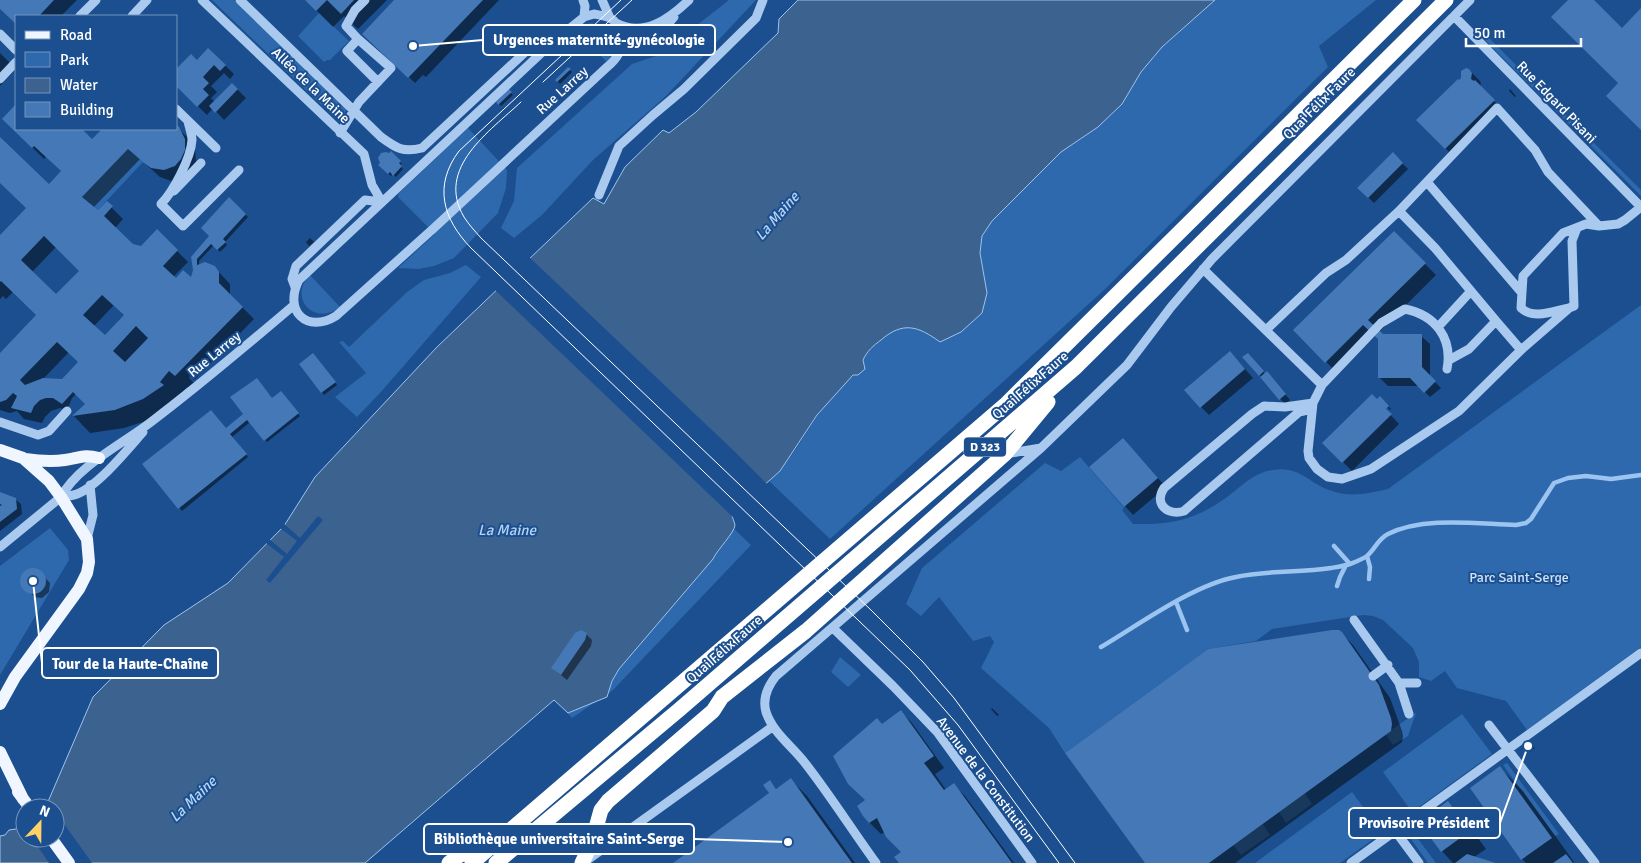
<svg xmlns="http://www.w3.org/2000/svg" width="1641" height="863" viewBox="0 0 1641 863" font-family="Signika,sans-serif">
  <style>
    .green { fill: #2e69ad }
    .water { fill: #3c6290; stroke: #9cc4f0 }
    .pier { fill: #1b4f8f }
    .shadow { fill: #0007; fill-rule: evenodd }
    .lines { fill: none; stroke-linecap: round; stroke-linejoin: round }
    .stream { stroke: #9cc4f0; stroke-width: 4.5 }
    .building { fill: #4478b7; fill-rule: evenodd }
    .minor { stroke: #a9c9ee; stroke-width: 9 }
    .major { stroke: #f0f6ff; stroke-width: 12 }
    .highway { stroke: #fff; stroke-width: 15 }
    .tram { stroke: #fff; stroke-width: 1 }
    .labels { text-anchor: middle; stroke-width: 4; stroke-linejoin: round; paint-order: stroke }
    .shield { fill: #1b4f8f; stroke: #bbcadd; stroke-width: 1 }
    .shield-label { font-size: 12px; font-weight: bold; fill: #fff }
    .street-label { font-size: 14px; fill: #fff; stroke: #1b4f8f }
    .park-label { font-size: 14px; fill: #cfe3fa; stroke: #1b4f8f }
    .water-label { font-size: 15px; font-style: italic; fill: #b5d3f5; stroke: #1b4f8f }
    .leader { fill: none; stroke: #fff; stroke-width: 2 }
    .callout-dot { fill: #fff; stroke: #1b4f8f; stroke-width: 2 }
    .callout { fill: #1b4f8f; stroke: #fff; stroke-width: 2 }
    .callout-label { font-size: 15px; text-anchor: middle; font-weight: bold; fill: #fff }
  </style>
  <rect width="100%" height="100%" fill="#1b4f8f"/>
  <path class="green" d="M212 0H234L345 106 346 111 343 118H335Z
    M729 0H756L665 97 593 160 542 215 514 238 501 228 514 201 517 168 632 64 659 55Z
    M1215 0H1376L1319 46 1328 67 1104 290 830 539 769 481C804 451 821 389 865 369L863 360C871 343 895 322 916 328 923 330 930 336 937 339L987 293 980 253 982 236 992 221 1061 152 1098 127 1122 104 1141 72 1162 47Z
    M319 13 349 41 330 60H327L324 62 298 36Z
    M592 23 606 29 590 44 576 30 586 24Z
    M1478 27 1641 190V196L1475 30Z
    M609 31C615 42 615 52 607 62L593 48Z
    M468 128 507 170 506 188 498 213 454 258 434 266 419 269 398 268 435 234 398 197 399 193Z
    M128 149 143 162 98 210 82 197Z
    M466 265 481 277 380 393 357 417 335 397 366 373 339 342 343 341 349 347 407 292 424 280 450 273Z
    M310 275 340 307C315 327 287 298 310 275Z
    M1641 305V647L1527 730 1506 701 1457 688 1445 671 1431 681 1419 677V662L1413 648 1383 620 1373 616 1363 615 1272 629 1256 641 1208 649 1065 753 1049 728 981 668 994 642 990 636 973 641 939 597 921 616 906 604 922 568 1045 463 1061 471 1080 457 1124 508 1122 510 1133 524C1172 525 1195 520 1227 497 1242 486 1253 473 1272 470 1300 465 1309 484 1332 491 1351 498 1369 493 1388 489Z
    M706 502 751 545 613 690 572 718 559 704 620 654Z
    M50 528 68 550 69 560 0 675V566Z
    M840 657 861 675 848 687 831 672Z
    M1416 713 1408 736 1393 745 1385 734Z
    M1462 714 1492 754 1412 812 1383 772Z
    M1507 763 1559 834 1555 836 1503 765Z
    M1352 792 1382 833 1340 863H1255Z
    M1305 793 1312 804 1286 823 1279 812Z
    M1263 824 1270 835 1241 855 1233 845Z
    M1410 828 1436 863H1428L1406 832Z"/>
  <path class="water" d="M798 0H1215L1162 47 1141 72 1122 104 1098 127 1061 152 992 221 982 236 980 253 987 293 982 313 961 332 940 342C918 326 903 321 881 340 873 346 867 351 863 360L865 369 858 375H853L817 415 780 471 732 514C732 517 734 521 735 525 735 532 717 550 713 559L619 669 612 681 607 697 568 713 554 700 365 863H78L83 852 74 851 56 863H0V836L5 835 9 830 16 829 25 822V838H55V808H42L47 804 93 697 164 625 228 583 284 526 315 477 437 347 593 198 604 204 625 167 663 130 669 133 696 112 778 33 779 19Z"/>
  <path class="pier" d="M528 256 733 450 768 485 735 514V519L494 289Z
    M318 516 323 520 270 583 266 580 284 557 266 543 269 539 287 554 297 541 279 527 283 523 300 538Z
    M55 811 92 863H76L79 859 80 854 75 853 61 863H49L32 838H55Z"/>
  <path class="shadow" d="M0 0H77L61 16H16V23L0 7Z
    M306 0H387L358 29 344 16 333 27Z
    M396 0H499L426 77 423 75 415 83 363 34Z
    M208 49 234 74 230 79 224 73 211 86 217 92 211 98 215 102 232 84 246 98 224 120 213 108 207 115 176 85Z
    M0 53 16 69 0 86Z
    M568 68 572 72 560 84 556 80Z
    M1470 71 1479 80 1481 83 1480 87 1502 109 1454 157 1418 120Z
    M1510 89 1516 96 1515 97 1509 91Z
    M509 91 513 95 501 106 497 102Z
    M16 106V129H80L92 141 104 129H176V126L190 140 195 148 196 162 179 180 171 181 160 177 140 159 93 208 98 212 107 203 123 219 115 228 133 245 141 248 157 231 188 262 173 277 176 280H191L194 271 192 257 211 236 229 199 248 217 225 242 227 245 220 252 214 245 199 261V265H212L230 284V295L254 319 194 380 190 376 189 378 198 387 193 392 187 387 176 399 155 418 124 428 90 433 74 416 86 404 76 394 72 398 67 410 60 408 51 411 45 417 42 423 24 419 17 411 10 413 0 410V355L38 316 13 292 6 299 3 296 0 299V237L28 208 0 181V139L49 186 62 172 47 156 44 159 4 119ZM56 247 81 271 56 296 32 272ZM114 305 125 315 105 337 94 326ZM69 352 80 362 64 381 43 379Z
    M391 153 402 164 400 166 403 169 396 177 393 174 391 176 380 165Z
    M1393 154 1408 169 1374 203 1359 188Z
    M1394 233 1436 275 1379 332 1382 335 1421 336 1430 344V377L1441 388 1430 397 1419 386H1388L1379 377V339L1375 335 1337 373 1295 330Z
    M310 238 314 242 309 246 306 242Z
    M1248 355 1265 374 1272 379 1290 400 1285 404 1244 358Z
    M315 357 337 385 324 395 322 392Z
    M1238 361 1253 378 1209 415 1201 407Z
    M283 395 300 416 267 442 250 422 232 437 248 457 182 511 144 464 226 430 245 415Z
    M1380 398 1391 409 1390 410 1383 403 1381 405 1399 424 1352 471 1324 443Z
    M1131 448 1166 487 1133 515 1091 468Z
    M0 493 15 499 21 504 22 514 0 531Z
    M30 570H38L50 583 49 592 42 598 34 597 22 583 23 575Z
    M1341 633 1353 645 1390 698 1402 731 1403 736 1402 742 1235 863H1146Z
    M586 634 592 640 591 646 567 680 552 668Z
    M992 708 999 715 997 716 991 709Z
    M901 712 912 723 944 768 935 774 946 790 954 785 965 796 1014 863H900L903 852 885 832 881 834 870 823 858 806 867 801 883 725Z
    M1530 743 1535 748 1530 752 1525 746Z
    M1500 768 1523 791 1574 862 1573 863H1526L1522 859 1471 788Z
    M791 780 807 796 855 863H675L771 794 769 782 777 789Z
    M1448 803 1464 819 1486 849 1474 857 1492 863H1453L1442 851 1421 822Z"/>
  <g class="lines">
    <path class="stream" d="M1334 546 1350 564
      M1367 556 1370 567 1369 579
      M1337 586 1340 577 1346 565
      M1176 602 1187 630
      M1101 647C1140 624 1193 585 1236 577 1267 570 1300 573 1331 568 1337 567 1344 566 1350 564 1355 562 1363 559 1367 556 1375 549 1378 539 1388 534 1424 516 1477 524 1516 525L1526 523 1531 519 1554 483 1568 478 1586 476 1611 479 1641 475"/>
  </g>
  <path class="building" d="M0 0H54L39 16H16V24L0 9Z
    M305 0H354L341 14 327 0 316 11Z
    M394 0H483L408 78 362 34Z
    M1568 0H1594L1622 28 1641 8V130L1606 96 1618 83 1551 17Z
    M208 48 226 65 220 71 214 65 203 77 209 83 203 89 209 95 197 107 176 86V69L191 54 197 60Z
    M568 67 571 69 557 82 555 80Z
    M1466 68 1469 69 1472 73 1471 79 1474 81 1475 80 1495 100 1445 149 1416 120 1458 79 1459 80 1461 78V71Z
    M232 83 238 89 215 113 209 106Z
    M509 89 512 92 498 105 496 102Z
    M16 104V129H82L92 139 102 129H176V124L179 127 185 139V150L181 159 175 166 164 170 151 168 144 163 128 149 82 197 98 210 107 201 113 206 104 216 133 244 141 246 157 229 178 250 163 266 176 278 183 270 191 277 193 270 191 257 209 236 201 228 229 197 246 214 223 239 226 242 217 250 211 244 197 259V265L205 262 215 266 219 272V283L243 307 175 376 169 371 160 382 164 385 143 399 115 410 72 416 85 404 73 392 62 404 53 398H46L40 400 34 406 31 413 11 408 17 396 13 393 6 400 0 402V353L36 315 1 281 0 282V235L26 208 0 183V137L49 184 61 171 34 146 32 148 2 119ZM44 236 79 271 56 294 21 260ZM102 295 124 315 105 335 83 315ZM136 326 148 338 125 362 113 351ZM57 342 78 362 62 379 43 378 25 385 20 380Z
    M391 151 401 161 399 163 402 166 393 176 390 172 388 174 378 165 380 163 378 158 381 153 386 152 389 153Z
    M1393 152 1403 163 1368 198 1357 188Z
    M1394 231 1426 263 1368 320 1383 334H1422V367L1436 381 1424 393 1410 378H1378V339L1363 325 1325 363 1293 330Z
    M1230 351 1245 369 1200 408 1184 390Z
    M313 353 336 382 321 393 299 364Z
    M1248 353 1264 371 1259 376 1242 357Z
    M1267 371 1286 394 1279 400 1260 377Z
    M257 378 272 398 281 391 299 413 264 441 247 420 230 434 247 454 178 509 142 464 211 410 226 428 243 414 230 397Z
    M1372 394 1377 399 1380 396 1389 406 1386 409 1392 414 1342 463 1322 443Z
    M1123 438 1158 478 1124 507 1089 467Z
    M0 492 16 498 17 509 0 522V506L2 505 0 504Z
    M20 581a13 13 0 1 1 26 0a13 13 0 1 1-26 0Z
    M581 630 587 633 585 640 561 675 551 668 575 633Z
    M1332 630H1339L1342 632 1379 685 1391 718 1392 724 1391 731 1209 863H1145L1065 753 1208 649Z
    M901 710 934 756 924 763 928 768 944 790 954 783 1012 863H899L894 857 901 852 886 837 877 818 869 823 863 816 857 806 865 800 848 784 833 756 877 718 882 724Z
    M1500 766 1552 838 1521 860 1470 788Z
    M791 778 852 863H673L769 793 763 785 770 780 776 789Z
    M1448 801 1470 831 1441 852 1419 822Z
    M1467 854 1496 863H1455Z
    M1566 854 1573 863H1553Z"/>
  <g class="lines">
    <path class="minor" d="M202 0 364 154 372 185 382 202
      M240 0 381 137C396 148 403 153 422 148L535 43 553 42
      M583 0 585 6 584 17
      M602 0 610 18
      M594 14C599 15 605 16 610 18 621 24 626 42 619 53 616 59 611 64 606 68L434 228 336 316C307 334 283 311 299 280L553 42 584 17Z
      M80 16 96 0
      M132 16 147 0
      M1454 16 1641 207
      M616 23C644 38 669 19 689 0
      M0 34 16 50
      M358 39 346 26 355 10 365 0
      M620 52C639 43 661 34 674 17
      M0 79 16 62
      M176 109 216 148
      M188 121C189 127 192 134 192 140 191 158 173 192 161 204L183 226 239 170
      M340 133 359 102 391 68 358 39 347 51 378 82
      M1427 182 1522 293
      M174 191 201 163
      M599 195 619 146 653 115 684 89 756 18 763 0
      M1399 211 1497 108 1535 150 1548 172 1599 226
      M1577 228 1572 241 1574 306 1569 308C1553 311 1534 320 1521 308L1523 276 1563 233 1586 224 1599 226 1618 224 1625 220 1641 207
      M1203 269 1322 385
      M295 287 292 279 296 266 365 200 382 202
      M1438 327 1471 291
      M1267 329 1326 273 1346 260 1399 211 1435 248 1496 321 1469 349 1449 360
      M1521 350 1568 309
      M1447 369C1453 338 1435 315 1405 309L1381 323 1322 385 1313 403 1308 451 1309 458 1317 469 1328 477 1342 479 1371 469 1459 411 1521 350 1496 321
      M1312 409 1299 412 1184 511C1169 516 1153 505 1164 488L1252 414 1264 406 1285 407 1313 403
      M0 422 38 435 49 431 67 411
      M1005 454 1041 448
      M61 497C66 496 72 496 77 494 98 486 128 449 143 432
      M87 539 93 515 90 485
      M0 547 61 497C77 466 124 443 151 422 200 385 247 345 293 306
      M1354 620 1399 683 1409 714
      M833 628 893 686 938 733 1032 863
      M1373 676 1388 665
      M1399 683H1417
      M1489 725 1595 863
      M1399 836 1419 863
      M586 861 772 727
      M876 863C852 830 830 795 805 763 792 746 773 733 766 712 762 698 768 686 776 676L1041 448 1127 365 1171 307 1212 259 1470 0
      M1351 863 1641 653"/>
    <path class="major" d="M0 450 23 458 49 481 61 497 87 539 89 562 87 573 79 589 15 677 0 704
      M25 459C39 461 51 462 65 460 80 458 83 454 99 458
      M0 752 23 799
      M18 792 30 808
      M51 838 69 863"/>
    <path class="highway" d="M449 863 460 855 486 850
      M472 863 1005 405 1414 0
      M496 863 680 709 1076 367 1446 0
      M582 863 592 842 601 810 608 801 713 711 722 697 806 631 1005 454 1048 402"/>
    <path class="tram" d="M621 0 459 151C433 186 443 219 471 248L910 670 958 725 1059 863
      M543 82 632 0
      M521 102C490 131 435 168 464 217 469 225 475 231 481 238L871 610 923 662 954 698 1075 863"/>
  </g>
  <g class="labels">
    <rect class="shield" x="964" y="437.5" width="42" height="19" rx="4"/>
    <g class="shield-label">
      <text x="985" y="451">D 323</text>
    </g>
    <g class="street-label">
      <text transform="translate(311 85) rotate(44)" y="5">Allée de la Maine</text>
      <text transform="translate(562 90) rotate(-42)" y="5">Rue Larrey</text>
      <text transform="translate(1557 102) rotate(46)" y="5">Rue Edgard Pisani</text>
      <text transform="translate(1319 103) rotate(-45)" y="5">Quai Félix Faure</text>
      <text transform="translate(214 354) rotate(-39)" y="5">Rue Larrey</text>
      <text transform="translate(1030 385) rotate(-41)" y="5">Quai Félix Faure</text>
      <text transform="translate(724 649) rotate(-41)" y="5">Quai Félix Faure</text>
      <text transform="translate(986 779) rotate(53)" y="5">Avenue de la Constitution</text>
    </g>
    <g class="park-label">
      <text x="1519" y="582">Parc Saint-Serge</text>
    </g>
    <g class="water-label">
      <text transform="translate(777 216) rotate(-49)" y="5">La Maine</text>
      <text x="507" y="535">La Maine</text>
      <text transform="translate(193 799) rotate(-44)" y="5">La Maine</text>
    </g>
  </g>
  <path class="leader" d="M413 46L483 40M33 581L42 663M1528 746L1500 823M788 842L694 839"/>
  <g class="callout-dot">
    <circle cx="413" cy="46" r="5"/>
    <circle cx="33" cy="581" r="5"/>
    <circle cx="1528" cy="746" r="5"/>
    <circle cx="788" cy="842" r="5"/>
  </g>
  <g class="callout">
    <rect x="483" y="25" width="232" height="30" rx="5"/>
    <rect x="42" y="648" width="176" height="30" rx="5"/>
    <rect x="1349" y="808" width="151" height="30" rx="5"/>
    <rect x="424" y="824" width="270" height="30" rx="5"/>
  </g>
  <g class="callout-label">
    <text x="599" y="45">Urgences maternité-gynécologie</text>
    <text x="130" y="669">Tour de la Haute-Chaîne</text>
    <text x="1424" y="828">Provisoire Président</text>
    <text x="559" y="844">Bibliothèque universitaire Saint-Serge</text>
  </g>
  <rect x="15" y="15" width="162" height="115" fill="#1b4f8f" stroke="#7695bc"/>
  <rect x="25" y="31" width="25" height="8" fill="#f0f6ff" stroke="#7695bc"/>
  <text x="60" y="40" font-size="15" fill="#ffffff">Road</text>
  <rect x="25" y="52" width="25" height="15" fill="#2e69ad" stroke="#7695bc"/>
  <text x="60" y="65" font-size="15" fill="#ffffff">Park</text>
  <rect x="25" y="78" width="25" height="15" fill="#3c6290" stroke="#7695bc"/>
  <text x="60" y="90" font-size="15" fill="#ffffff">Water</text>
  <rect x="25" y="102" width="25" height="15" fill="#4478b7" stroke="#7695bc"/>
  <text x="60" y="115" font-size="15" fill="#ffffff">Building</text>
  <g transform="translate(40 823) rotate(22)"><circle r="24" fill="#1b4f8f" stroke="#7695bc"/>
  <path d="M0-4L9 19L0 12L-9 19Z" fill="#ffd166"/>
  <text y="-8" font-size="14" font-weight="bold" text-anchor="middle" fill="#ffffff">N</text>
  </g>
  <path d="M1466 38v8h115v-8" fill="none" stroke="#ffffff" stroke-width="2.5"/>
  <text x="1474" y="38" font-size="15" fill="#ffffff" stroke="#1b4f8f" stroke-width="4" paint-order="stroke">50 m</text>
</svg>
